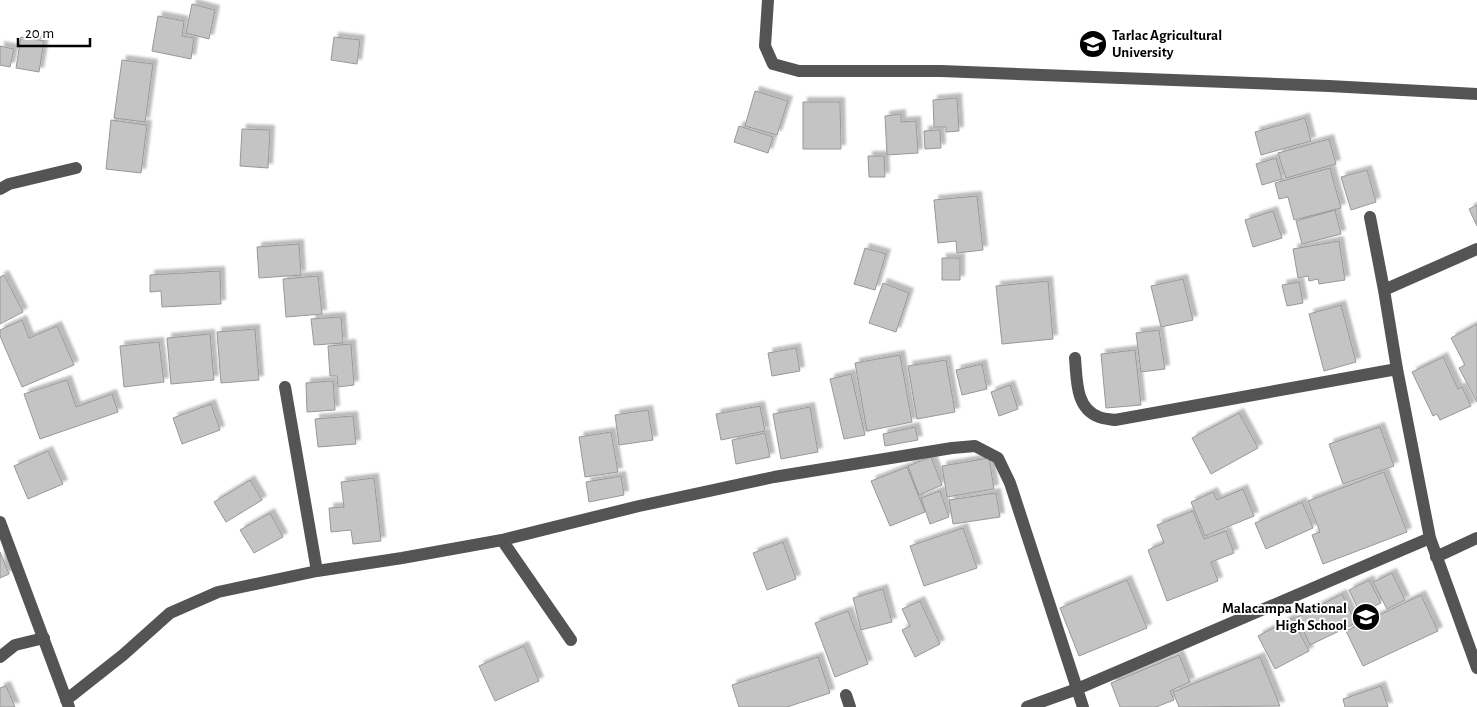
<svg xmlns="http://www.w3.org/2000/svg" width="1477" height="707" viewBox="0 0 1477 707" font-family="'Alegreya Sans',sans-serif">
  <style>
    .building { fill: #c4c4c4; stroke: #989898; filter: url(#shadow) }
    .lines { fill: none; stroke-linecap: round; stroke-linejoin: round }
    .minor { stroke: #545454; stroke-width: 12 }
    .labels { text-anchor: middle; stroke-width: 4; stroke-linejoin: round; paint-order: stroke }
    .poi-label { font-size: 15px; font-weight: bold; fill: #000; stroke: #fff; text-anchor: start }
  </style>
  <defs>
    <filter id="shadow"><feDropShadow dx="4.5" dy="-4.5" stdDeviation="1" flood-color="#0004"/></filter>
  </defs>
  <rect width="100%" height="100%" fill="#fff"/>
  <path class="building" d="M192 4 215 10 209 39 186 33Z
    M158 16 184 21 182 36 194 38 191 59 152 51Z
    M21 37 44 41 39 72 16 68Z
    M334 37 360 40 357 64 331 60Z
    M0 46 14 49 10 67 0 65Z
    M122 60 153 64 145 122 114 118Z
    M755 91 788 101 777 135 745 126Z
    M957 98 959 131 946 132V127H934L933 100Z
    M803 102H840L841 149H803Z
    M901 114V122L916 121 918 153 887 155 885 116Z
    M1305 118 1311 141 1261 155 1255 132Z
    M111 120 147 125 141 173 106 169Z
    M739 126 773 137 768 153 734 142Z
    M242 129 270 130 268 168 240 166Z
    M940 130 941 148 925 149 924 131Z
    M1329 139 1336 164 1286 178 1278 153Z
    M868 156H884L885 177H869Z
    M1276 158 1282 179 1262 185 1256 164Z
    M1330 168 1341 208 1294 220 1288 197 1279 199 1275 183Z
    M1367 170 1376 202 1351 210 1341 177Z
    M977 196 983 250 957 253 956 241 938 243 934 200Z
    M1477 205V226L1469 209Z
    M1335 210 1341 234 1302 244 1296 221Z
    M1273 211 1282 238 1253 247 1245 220Z
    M1339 241 1345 280 1319 284 1318 279 1309 281 1308 276 1298 278 1293 249Z
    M299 244 301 275 259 278 257 247Z
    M865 248 886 254 875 290 854 284Z
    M942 258H960V280H942Z
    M220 271 221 304 162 307 161 291 150 292V275Z
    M4 275 23 312 0 324V277Z
    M318 276 322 314 286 317 283 279Z
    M1183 279 1193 320 1161 327 1151 286Z
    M1048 281 1053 339 1002 344 996 286Z
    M1299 282 1303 303 1287 306 1282 285Z
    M883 283 909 293 896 332 869 323Z
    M1341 305 1356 362 1324 371 1309 314Z
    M341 317 343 343 314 345 311 319Z
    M22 320 29 338 57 326 74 365 22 387 0 336V330Z
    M1477 324V402L1459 368 1465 365 1451 338Z
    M255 329 259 380 221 383 217 332Z
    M1159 330 1165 369 1141 372 1136 333Z
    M210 334 214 380 171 384 167 338Z
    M159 342 164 382 124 387 120 346Z
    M351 344 354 385 338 387 337 376H330L328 346Z
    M796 348 800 371 772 376 768 353Z
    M1135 350 1141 405 1106 408 1101 354Z
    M900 355 912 422 867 431 855 363Z
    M1443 357 1458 389 1462 387 1471 406 1440 420 1437 414 1433 416 1412 372Z
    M946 360 955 412 917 419 908 366Z
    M982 364 987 389 962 395 956 370Z
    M851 374 865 435 844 439 830 379Z
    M67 380 76 407 112 394 118 412 40 439 24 394Z
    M333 381 335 410 307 412 306 383Z
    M1010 385 1018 409 999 416 991 392Z
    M211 404 220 430 182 444 173 418Z
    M760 406 765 431 721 440 716 414Z
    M810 407 818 452 781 459 773 414Z
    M648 410 653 440 619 445 615 415Z
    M1239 413 1258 448 1211 474 1192 438Z
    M353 416 356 444 318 447 315 419Z
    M915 427 918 440 885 446 883 434Z
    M1380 427 1394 466 1343 484 1329 444Z
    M611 432 618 472 585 477 579 437Z
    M765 433 770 457 736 464 732 440Z
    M48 451 63 484 28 499 14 466Z
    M931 457 942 485 919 495 908 466Z
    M989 458 994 489 947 497 942 466Z
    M907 467 925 512 890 526 871 481Z
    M1384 472 1407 532 1323 564 1312 535 1320 532 1308 501Z
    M621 476 624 495 589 502 586 482Z
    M374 478 381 541 353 544 351 530 331 532 329 508 344 507 341 482Z
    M250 480 262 500 226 522 214 502Z
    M1243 489 1254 516 1205 536 1191 502 1213 492 1217 500Z
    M940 491 949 517 930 524 921 498Z
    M996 493 1000 517 953 524 949 500Z
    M1302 502 1313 528 1266 549 1255 523Z
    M1193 511 1204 539 1226 531 1234 553 1211 562 1218 581 1167 601 1148 550 1164 543 1157 525Z
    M270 513 283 537 254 553 240 530Z
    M963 528 977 568 924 586 910 546Z
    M783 542 796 579 767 590 753 553Z
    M0 552 9 574 0 578Z
    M1392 573 1405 600 1387 609 1373 582Z
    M1127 580 1147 628 1079 656 1060 608Z
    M1369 580 1381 603 1360 613 1349 590Z
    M883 589 892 622 861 630 853 598Z
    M1342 594 1356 623 1310 645 1297 617Z
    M1421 595 1438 631 1363 666 1346 631Z
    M920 601 940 644 915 657 902 630 910 626 902 609Z
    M848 611 868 664 835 677 815 623Z
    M1292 618 1309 651 1275 669 1258 636Z
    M524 646 539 681 495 701 479 666Z
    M1179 655 1190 682 1170 691 1174 700 1156 707H1120L1111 683Z
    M818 657 830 693 787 707H739L732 685Z
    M1260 657 1280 706 1179 707 1173 692Z
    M6 686 15 707H0V688Z
    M1381 686 1388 707H1345L1343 699Z"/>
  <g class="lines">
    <path class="minor" d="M768 0 765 46 773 64 799 71H941L1329 86 1477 94
      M0 189 9 184 76 168
      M1370 217 1384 290
      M1477 249 1384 290 1397 369 1430 538 1477 668
      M1075 358C1077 379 1075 408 1099 417 1104 419 1110 419 1115 420L1397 369
      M285 387 317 571
      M0 522 69 707
      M502 540 571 640
      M1436 557 1477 538
      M0 657 15 645 44 638
      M846 695 850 707
      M66 700 123 655 170 613 218 592 317 571 402 558 502 540 639 506 774 477 952 448 975 446 998 458 1010 483 1083 707
      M1027 707 1077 689 1430 538"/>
  </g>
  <defs>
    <symbol id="university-disc" viewBox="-11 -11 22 22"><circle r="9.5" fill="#000" stroke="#fff"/><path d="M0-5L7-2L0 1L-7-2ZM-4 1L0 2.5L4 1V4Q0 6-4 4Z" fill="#fff"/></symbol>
    <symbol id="school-disc" viewBox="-11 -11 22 22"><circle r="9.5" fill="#000" stroke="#fff"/><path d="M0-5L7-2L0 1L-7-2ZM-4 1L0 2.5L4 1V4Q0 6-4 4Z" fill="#fff"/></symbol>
  </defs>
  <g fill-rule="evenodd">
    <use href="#university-disc" x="1077" y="28" width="32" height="32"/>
    <use href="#school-disc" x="1350" y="601" width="32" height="32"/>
  </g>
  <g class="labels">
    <g class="poi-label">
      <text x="1112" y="40">Tarlac Agricultural<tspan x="1112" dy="17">University</tspan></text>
      <text x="1347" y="613" text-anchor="end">Malacampa National<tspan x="1347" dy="17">High School</tspan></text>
    </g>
  </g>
  <path d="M18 38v8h72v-8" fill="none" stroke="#000000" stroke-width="2.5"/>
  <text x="25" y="38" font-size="15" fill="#000000" stroke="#ffffff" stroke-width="4" paint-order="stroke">20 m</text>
</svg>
